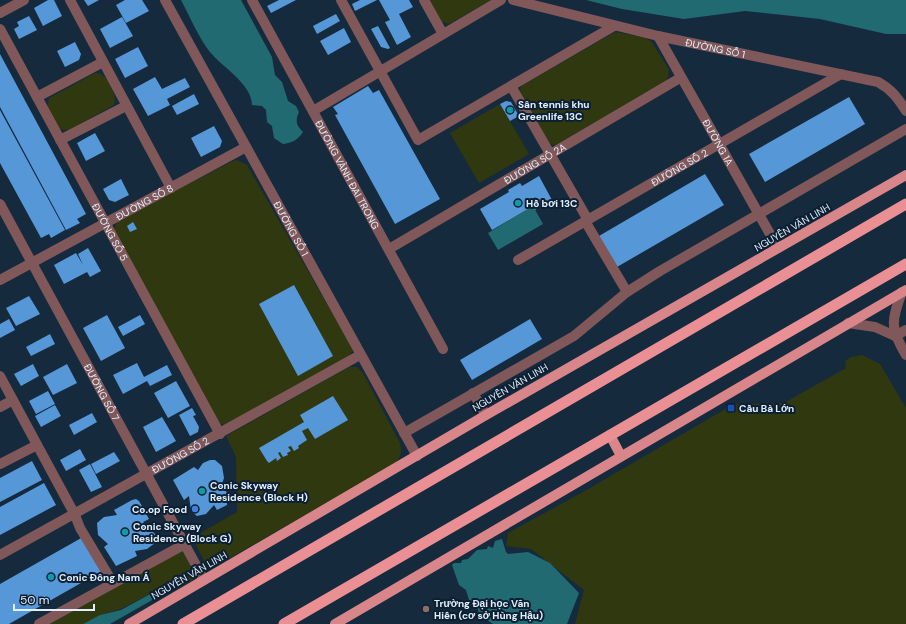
<svg xmlns="http://www.w3.org/2000/svg" width="906" height="624" viewBox="0 0 906 624" font-family="'DM Sans',sans-serif">
  <style>
    .green { fill: #303810 }
    .water { fill: #216a72 }
    .building { fill: #5697d8 }
    .lines { fill: none; stroke-linecap: round; stroke-linejoin: round }
    .minor { stroke: #80585a; stroke-width: 10 }
    .primary { stroke: #d8868a; stroke-width: 10 }
    .trunk { stroke: #ea8f94; stroke-width: 11 }
    .culture-dot { fill: #0f9aa8; stroke: #0d2033; stroke-width: 1.5 }
    .transit-dot { fill: #1a4fb4; stroke: #0d2033; stroke-width: 1.5 }
    .shop-dot { fill: #3f7fe0; stroke: #0d2033; stroke-width: 1.5 }
    .education-dot { fill: #8d6e63; stroke: #0d2033; stroke-width: 1.5 }
    .labels { text-anchor: middle; stroke-width: 4; stroke-linejoin: round; paint-order: stroke }
    .street-label { font-size: 10px; fill: #e2effc; stroke: #0d2033 }
    .poi-label { font-size: 10px; font-weight: bold; fill: #e2effc; stroke: #0d2033; text-anchor: start }
  </style>
  <rect width="100%" height="100%" fill="#162a3e"/>
  <path class="green" d="M429 0H491L449 24 441 21Z
    M615 32 643 37 651 41 668 68 669 72 667 80 556 145 550 144 520 92 521 86Z
    M95 73C107 71 118 95 114 105L69 130 59 129 47 109 49 98Z
    M500 104 529 154 479 183 450 133Z
    M235 160 239 161 247 165 350 344 353 351 347 358 224 425 219 423 114 229 117 222 122 218Z
    M862 355 880 364 906 408V624H575L584 590 531 549 506 546 508 533 583 492 734 404 784 403 846 368 845 361 851 357Z
    M349 367H357L363 373 400 443C402 452 401 456 396 463L214 567 208 568 192 538 237 512 236 457 226 436Z
    M182 551 195 574 194 579 181 587 178 581H174L121 609 100 615 83 624H49Z"/>
  <path class="water" d="M181 0H241L272 57 275 75 282 82 288 101 296 106 299 112C295 121 296 125 303 132 298 140 292 143 283 144L274 138 272 126 267 122 266 110 262 106 252 105C252 84 222 67 210 52 200 40 189 15 181 0Z
    M586 0H906V34H886L820 19 745 11 684 19 622 9Z
    M533 206 543 224 498 250 488 233Z
    M502 539 506 552 508 554 528 552 550 563 579 593 567 624H493L479 614 477 606 469 600 466 590 459 585 452 565 454 563H461L462 560 468 559 477 550 487 549 488 546 493 548 495 541Z
    M174 581 179 582 175 587 110 624H83L100 615 121 610Z"/>
  <path class="building" d="M48 0H54L62 16 43 26 34 8Z
    M84 0H99L88 6Z
    M125 0H142L149 11 126 23 116 5Z
    M279 0H296L271 13 267 6Z
    M360 0H377L355 11 352 4Z
    M379 0H409L413 7 399 14 411 37 397 45 385 22 390 20Z
    M336 14 340 21 317 34 313 26Z
    M29 16 37 30 19 39 14 29 19 26 17 22Z
    M122 17 133 36 110 48 100 29Z
    M378 26 390 48 388 49 381 47 371 29Z
    M344 28 351 42 328 55 320 41Z
    M75 42 81 54 79 60 65 67 57 51Z
    M138 47 148 66 125 78 115 59Z
    M0 54 86 214 77 219 80 223 66 230 0 107Z
    M155 77 162 89 185 78 190 87 167 99 170 105 148 116 133 89Z
    M368 86 373 93 379 90 440 199 395 224 335 115 338 114 333 107Z
    M194 94 199 104 177 115 172 106Z
    M849 97 865 124 765 182 749 154Z
    M506 101 511 102 519 116 510 121 500 104Z
    M0 110 65 230 51 238 49 234 41 238 0 163Z
    M214 126 222 141 220 147 201 157 191 138Z
    M95 133 105 151 86 161 77 143Z
    M705 174 724 205 617 267 599 236Z
    M539 176 552 200 535 210 533 206 492 230 480 209 509 192 508 190 520 183 522 186Z
    M121 179 129 195 115 202 109 200 103 189Z
    M133 222 137 229 130 232 127 226Z
    M88 248 101 271 90 277 87 272 64 284 54 265 76 253 83 265 78 254Z
    M294 285 333 356 298 376 259 304Z
    M29 296 40 314 16 326 6 308Z
    M107 315 125 348 101 361 83 328Z
    M140 315 145 324 123 336 118 327Z
    M9 319 15 330 0 338V324Z
    M530 319 542 339 472 380 460 360Z
    M50 334 55 344 31 356 26 347Z
    M137 363 144 377 167 365 172 375 150 386 147 381 123 394 113 375Z
    M33 364 39 376 21 386 14 374Z
    M67 364 77 383 53 395 43 377Z
    M176 381 190 406 168 418 154 393Z
    M48 391 55 404 36 414 29 401Z
    M333 396 348 420 315 439 308 428 302 431 307 440 298 446 299 448 294 451 291 446 288 447 291 451 287 453 288 455 283 457 280 452 278 453 281 458 277 461 276 458 269 463 267 461 259 448 304 422 300 415Z
    M55 405 61 416 41 427 35 416Z
    M192 408 196 415 193 416 199 427 198 432 190 436 179 415Z
    M92 413 97 422 74 435 69 425Z
    M162 417 176 441 156 452 143 427Z
    M80 449 86 460 66 471 60 460Z
    M114 452 120 461 96 474 91 464Z
    M210 460H215L222 466 224 478 222 484 226 485 227 505 217 510 214 505 206 514 197 516 191 511 189 496 184 500 173 480 194 467 198 470 203 463Z
    M32 461 42 480 0 502V478Z
    M90 464 102 487 91 492 79 470Z
    M44 483 56 505 0 535V507Z
    M136 499 139 501 149 519 143 522 155 534V543L147 549 135 551 137 556 116 566 104 547 108 544 98 535 97 523 104 517 117 515 114 510 132 500Z
    M83 537 102 571 9 624H0V584Z"/>
  <g class="lines">
    <g class="minor">
      <path d="M70 0 171 188"/>
      <path id="s1" d="M165 0 417 456"/>
      <path id="s2" d="M252 0 443 349"/>
      <path d="M341 0 418 140 614 26"/>
      <path d="M424 0 443 34"/>
      <path id="s3" d="M513 0 658 36 878 82C891 89 898 98 906 111"/>
      <path d="M0 13 24 0"/>
      <path id="s4" d="M0 29 220 434"/>
      <path id="s5" d="M658 36 778 248"/>
      <path d="M511 86 588 220"/>
      <path d="M37 97 103 62"/>
      <path d="M313 111 501 0"/>
      <path d="M60 140 126 106"/>
      <path id="s6" d="M0 204 204 580"/>
      <path d="M585 221 627 292"/>
      <path id="s7" d="M389 249 680 78"/>
      <path id="s8" d="M518 260 841 74"/>
      <path id="s9" d="M0 280 246 147"/>
      <path d="M902 292C891 321 890 328 906 355"/>
      <path d="M848 323 875 327 895 336"/>
      <path d="M895 336 906 330"/>
      <path d="M0 376 75 515 80 528 113 583"/>
      <path d="M473 393 486 415"/>
      <path d="M0 407 13 400"/>
      <path d="M404 433 574 336 627 292 660 271 906 129"/>
      <path d="M0 464 37 445"/>
      <path id="s10" d="M0 555 360 355"/>
      <path d="M39 624 185 544"/>
    </g>
    <path class="primary" d="M610 435 621 456
      M129 624 486 415 906 175
      M335 624 906 290"/>
    <path class="trunk" d="M183 624 906 204
      M284 624 906 264"/>
  </g>
  <g class="culture-dot">
    <circle cx="510" cy="110" r="4"/>
    <circle cx="518" cy="203" r="4"/>
    <circle cx="202" cy="491" r="4"/>
    <circle cx="125" cy="532" r="4"/>
    <circle cx="51" cy="577" r="4"/>
  </g>
  <rect class="transit-dot" x="727" y="404" width="8" height="8" rx="2"/>
  <circle class="shop-dot" cx="195" cy="509" r="4"/>
  <circle class="education-dot" cx="426" cy="609" r="4"/>
  <g class="labels">
    <g class="street-label">
      <text dy="4" stroke="none"><textPath href="#s3" startOffset="208">ĐƯỜNG SỐ 1</textPath></text>
      <text dy="4" stroke="none"><textPath href="#s5" startOffset="122">ĐƯỜNG 1A</textPath></text>
      <text dy="4" stroke="none"><textPath href="#s7" startOffset="169">ĐƯỜNG SỐ 2A</textPath></text>
      <text dy="4" stroke="none"><textPath href="#s8" startOffset="186">ĐƯỜNG SỐ 2</textPath></text>
      <text dy="4" stroke="none"><textPath href="#s2" startOffset="199">ĐƯỜNG VÀNH ĐAI TRONG</textPath></text>
      <text dy="4" stroke="none"><textPath href="#s9" startOffset="164">ĐƯỜNG SỐ 8</textPath></text>
      <text transform="translate(792 227) rotate(-30)" y="4">NGUYỄN VĂN LINH</text>
      <text dy="4" stroke="none"><textPath href="#s1" startOffset="261">ĐƯỜNG SỐ 1</textPath></text>
      <text dy="4" stroke="none"><textPath href="#s4" startOffset="231">ĐƯỜNG SỐ 5</textPath></text>
      <text transform="translate(510 387) rotate(-30)" y="4">NGUYỄN VĂN LINH</text>
      <text dy="4" stroke="none"><textPath href="#s6" startOffset="214">ĐƯỜNG SỐ 7</textPath></text>
      <text dy="4" stroke="none"><textPath href="#s10" startOffset="206">ĐƯỜNG SỐ 2</textPath></text>
      <text transform="translate(189 575) rotate(-30)" y="4">NGUYỄN VĂN LINH</text>
    </g>
    <g class="poi-label">
      <text x="518" y="108">Sân tennis khu<tspan x="518" dy="12">Greenlife 13C</tspan></text>
      <text x="526" y="207">Hồ bơi 13C</text>
      <text x="739" y="412">Cầu Bà Lớn</text>
      <text x="210" y="489">Conic Skyway<tspan x="210" dy="12">Residence (Block H)</tspan></text>
      <text x="187" y="513" text-anchor="end">Co.op Food</text>
      <text x="133" y="530">Conic Skyway<tspan x="133" dy="12">Residence (Block G)</tspan></text>
      <text x="59" y="581">Conic Đông Nam Á</text>
      <text x="434" y="607">Trường Đại học Văn<tspan x="434" dy="12">Hiến (cơ sở Hùng Hậu)</tspan></text>
    </g>
  </g>
  <path d="M14 604v6h80v-6" fill="none" stroke="#e2effc" stroke-width="2"/>
  <text x="20" y="604" font-size="12" fill="#e2effc" stroke="#0d2033" stroke-width="3" paint-order="stroke">50 m</text>
</svg>
